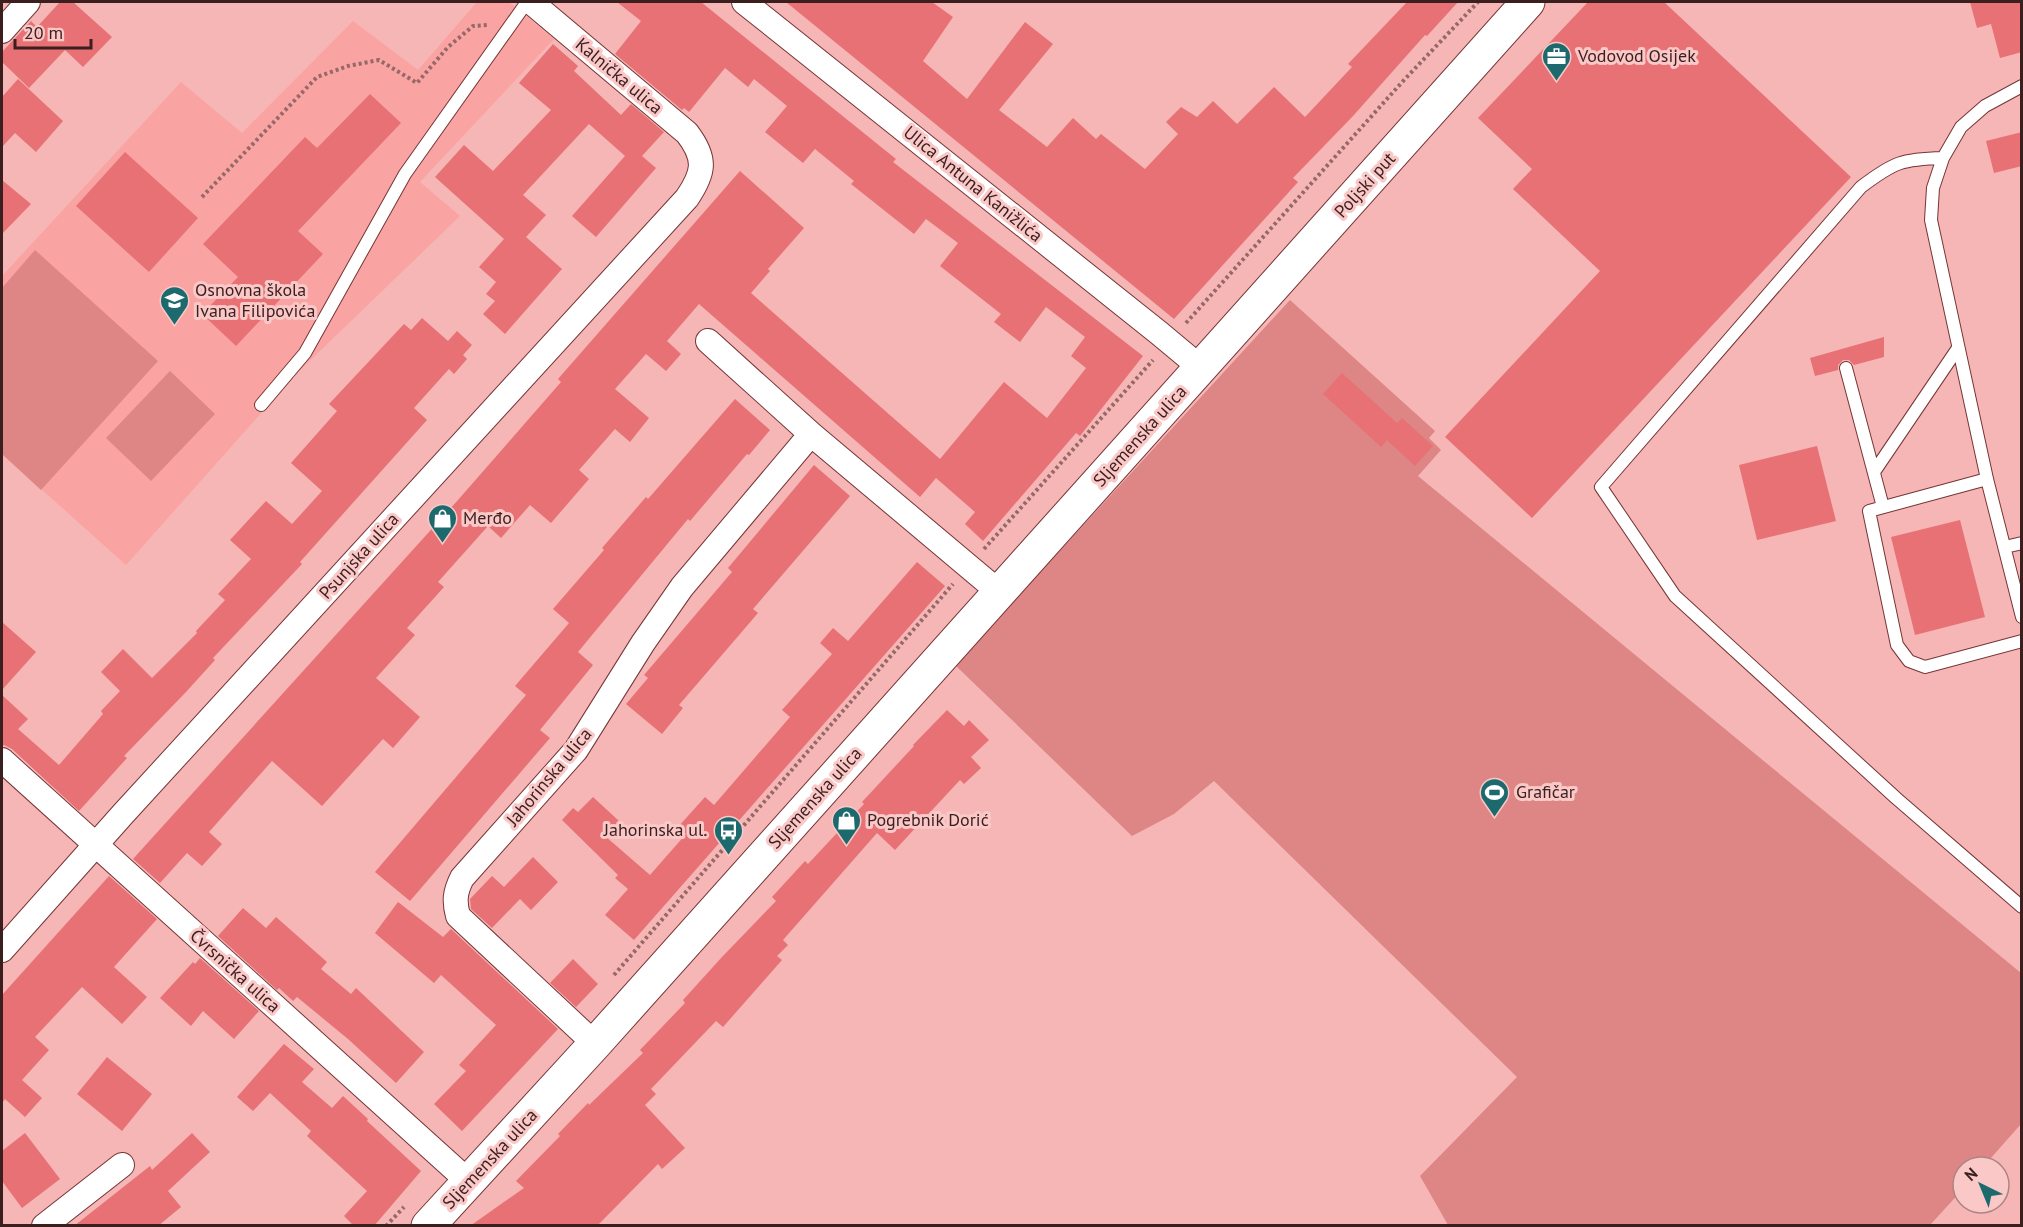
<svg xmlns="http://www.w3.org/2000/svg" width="2023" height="1227" viewBox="0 0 2023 1227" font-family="'PT Sans',sans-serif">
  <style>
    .built { fill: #f9a3a2 }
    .green { fill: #dd8685 }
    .building { fill: #e77174 }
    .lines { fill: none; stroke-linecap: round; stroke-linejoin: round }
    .lane-casing { stroke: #763536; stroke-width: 14 }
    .street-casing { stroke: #763536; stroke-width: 26 }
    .secondary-casing { stroke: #763536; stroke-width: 35 }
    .path { stroke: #966867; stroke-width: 4; stroke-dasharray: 3 3; stroke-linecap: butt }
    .lane { stroke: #fff; stroke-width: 12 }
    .street { stroke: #fff; stroke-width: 24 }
    .secondary { stroke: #fff; stroke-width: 33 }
    .labels { text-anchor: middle; stroke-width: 6; stroke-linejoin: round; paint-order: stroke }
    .poi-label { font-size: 18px; fill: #3b1e1e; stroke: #f9c8c7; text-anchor: start }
    .street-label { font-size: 18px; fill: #3b1e1e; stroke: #f9c8c7 }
  </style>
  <rect width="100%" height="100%" fill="#f6b6b5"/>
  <path class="built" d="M477 2H509L554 39 420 182 460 216 295 375 126 565 2 454V276L181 82 242 133 353 21 418 70Z"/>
  <path class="green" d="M35 250 158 361 41 490 2 454V288Z
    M1290 300 1435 431 1429 438 1441 450 1418 476 2021 973V1124L1983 1167H1963V1189L1930 1225H1448L1420 1176 1517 1077 1214 781 1174 814 1132 836 955 665Z
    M170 371 215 414 151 481 106 438Z"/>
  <path class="building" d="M60 2H73L112 37 83 67 65 50 29 88 2 62V52L31 21 37 27Z
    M617 2H701L896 159 893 162 1143 356 1080 436 1076 433 983 541 965 524 975 512 936 478 920 497 699 304 667 341 681 354 666 371 646 354 615 389 649 418 630 442 615 429 579 470 589 479 551 523 530 505 501 538 488 526 438 582 444 587 407 628 415 635 376 678 420 717 393 748 383 739 322 806 272 761 209 832 222 844 202 866 187 853 160 883 133 859 458 500 561 382 558 379 740 171 804 228 768 269 770 271 751 293 940 459 1004 382 1047 418 1086 368 1071 356 1085 337 1046 307 1020 342 994 322 1001 314 940 266 958 243 926 219 914 234 851 184 854 181 815 149 803 163 765 132 787 106 754 79 748 87 725 68 689 112 684 108 682 110 615 54 641 21Z
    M786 2H932L953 17 923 61 967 99 1025 22 1053 44 999 110 1047 147 1073 118 1096 139 1101 134 1145 169 1178 134 1166 122 1181 107 1197 117 1213 101 1237 124 1274 87 1305 117 1352 67 1348 64 1407 2H1458L1427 36 1425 35 1353 116 1293 178 1298 182 1174 319Z
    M1588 2H1664L1851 177 1532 518 1445 437 1600 271 1513 189 1532 169 1478 118Z
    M1970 2H2022V52L2000 58 1991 24 1977 28Z
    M553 44 578 66 574 71 621 115 631 104 664 132 642 156 656 168 596 237 572 216 625 156 589 124 523 195 546 215 526 237 562 269 505 334 483 314 495 301 486 294 496 282 479 267 504 239 435 177 464 145 493 171 551 110 519 83Z
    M18 79 63 121 36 152 15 133 2 147V97Z
    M370 94 401 123 298 231 323 254 236 346 202 314 238 277 203 244 305 137 317 148Z
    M2022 132V166L1994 173 1986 141Z
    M125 152 198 218 149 272 76 206Z
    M2 180 31 204 2 234Z
    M422 318 448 341 457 331 472 345 463 355 467 359 454 374 449 369 414 408 427 420 300 562 302 564 213 658 215 660 186 692 124 756 127 758 79 811 12 749 4 745 2 746V695L28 719 18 729 59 765 103 714 101 711 120 691 101 672 123 649 152 678 197 633 196 631 225 600 218 594 251 559 230 540 266 501 292 524 322 491 291 463 337 411 329 404 404 324 411 330Z
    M1884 337V357L1854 365 1849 360H1843L1838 365V370L1815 376 1810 358Z
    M1342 373 1397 423 1402 418 1433 446 1415 466 1387 440 1381 447 1323 394Z
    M735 399 770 430 749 455 747 454 690 521 688 519 578 652 593 665 540 730 550 738 410 901 375 872 526 695 515 686 569 623 553 609 604 550 602 548 646 497 648 499Z
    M1817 446 1836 521 1757 540 1739 465Z
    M814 465 850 496 753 609 758 613 679 705 683 708 662 734 626 704 648 678 644 675 732 572 728 568Z
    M1960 520 1985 617 1915 635 1891 537Z
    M917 562 945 586 634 940 605 915 628 889 615 878 618 875 562 820 573 808 578 812 593 797 619 821 605 836 650 875 686 834 678 827 705 797 714 805 790 717 782 710 832 654 820 643 833 628 848 641Z
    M2 622 36 652 2 690Z
    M947 710 964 726 969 720 989 740 971 757 981 768 964 784 960 780 895 850 877 833 783 940 788 945 777 956 782 960 760 985 723 1027 716 1021 651 1089 656 1094 645 1105 685 1148 662 1169 658 1164 597 1226H470L524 1188 516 1181 560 1136 558 1134 588 1103 589 1105 643 1053 640 1050 685 1003 683 1000 722 957 776 901 772 897 805 861 808 864 864 804 862 802 914 746 913 745Z
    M533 857 558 882 531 910 520 899 492 928 471 909 470 899 492 876 504 887Z
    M109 876 157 919 114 967 147 997 122 1024 82 987 35 1037 49 1050 22 1080 42 1098 25 1117 5 1099 2 1103V995Z
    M398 902 443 937 451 929 558 1029 462 1131 434 1104 466 1071 459 1065 496 1025 441 975 434 983 375 933Z
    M243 908 266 928 276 917 327 962 321 969 351 994 356 988 424 1052 396 1083 348 1039 297 997 293 1001 279 988 277 990 218 936Z
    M200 958 259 1011 234 1039 203 1011 191 1026 160 998 193 962 195 964Z
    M573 959 598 984 576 1007 550 983Z
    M284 1044 314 1069 302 1082 332 1108 343 1096 368 1119 367 1121 421 1171 374 1226H354L344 1216 367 1191 307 1136 311 1131 270 1093 253 1111 237 1097Z
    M107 1057 152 1094 122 1131 77 1094Z
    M25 1133 60 1179 22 1208 2 1181V1151Z
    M192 1133 210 1152 168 1191 181 1207 158 1226H74L150 1166 152 1170Z"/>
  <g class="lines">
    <defs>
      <path id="lane" d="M2022 86 1985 106 1961 127 1943 158 1933 188 1931 220 1987 479 2022 617
        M1943 158C1902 159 1894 162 1861 187L1601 487 1675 596 1896 798 2022 907
        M1846 368 1883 507
        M261 405 305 353 405 174 527 2
        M1874 472 1958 348
        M1987 479 1869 511 1897 645 1909 661 1925 667 2022 641
        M2005 547 2022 543"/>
      <path id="street" d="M744 2 1159 333 1201 368
        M2 31 28 2
        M708 341 811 434
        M2 760 469 1182
        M2 950 123 814 687 198C704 173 707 159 687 133L531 2
        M595 1044 458 916C454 901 455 892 462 878L576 750 643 643 682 587 811 434 999 592
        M44 1226 122 1165"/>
      <path id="secondary" d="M428 1226 595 1044 1528 2"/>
    </defs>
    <use href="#lane" class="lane-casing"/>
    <use href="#street" class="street-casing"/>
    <use href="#secondary" class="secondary-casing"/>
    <path class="path" d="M202 197 317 77 348 66 379 60 417 83 448 47 473 26 488 25
      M1186 323 1404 80 1478 2
      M984 549 1153 360
      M614 975 953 584
      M386 1226 404 1207"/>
    <use href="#lane" class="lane"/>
    <use href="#street" class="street"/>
    <use href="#secondary" class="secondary"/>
  </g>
  <defs>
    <symbol id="office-pin" viewBox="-11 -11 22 30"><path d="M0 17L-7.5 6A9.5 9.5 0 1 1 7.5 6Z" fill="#1d6a6e" stroke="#f9c8c7"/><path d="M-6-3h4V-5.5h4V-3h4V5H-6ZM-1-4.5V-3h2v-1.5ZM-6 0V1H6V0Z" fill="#fff"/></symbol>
    <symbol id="school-pin" viewBox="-11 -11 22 30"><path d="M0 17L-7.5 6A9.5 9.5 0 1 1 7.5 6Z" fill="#1d6a6e" stroke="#f9c8c7"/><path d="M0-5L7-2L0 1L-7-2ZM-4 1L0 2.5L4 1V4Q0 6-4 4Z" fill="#fff"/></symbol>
    <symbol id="shop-pin" viewBox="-11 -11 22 30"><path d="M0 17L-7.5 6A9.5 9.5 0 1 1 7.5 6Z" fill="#1d6a6e" stroke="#f9c8c7"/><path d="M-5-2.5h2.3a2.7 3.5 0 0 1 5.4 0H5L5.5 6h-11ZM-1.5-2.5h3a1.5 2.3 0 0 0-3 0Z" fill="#fff"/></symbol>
    <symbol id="stadium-pin" viewBox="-11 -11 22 30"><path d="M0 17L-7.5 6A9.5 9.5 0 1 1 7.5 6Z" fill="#1d6a6e" stroke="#f9c8c7"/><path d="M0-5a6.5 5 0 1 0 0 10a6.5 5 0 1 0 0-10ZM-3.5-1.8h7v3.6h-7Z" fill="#fff"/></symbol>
    <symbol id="bus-pin" viewBox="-11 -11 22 30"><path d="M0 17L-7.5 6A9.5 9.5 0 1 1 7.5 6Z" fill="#1d6a6e" stroke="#f9c8c7"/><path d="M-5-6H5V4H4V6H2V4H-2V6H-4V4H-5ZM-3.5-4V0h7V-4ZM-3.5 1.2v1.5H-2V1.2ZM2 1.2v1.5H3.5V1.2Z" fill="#fff"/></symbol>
  </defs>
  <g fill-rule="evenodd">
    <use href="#office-pin" x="1540" y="40" width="33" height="45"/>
    <use href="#school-pin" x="158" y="284" width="33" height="45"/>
    <use href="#shop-pin" x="426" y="502" width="33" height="45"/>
    <use href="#stadium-pin" x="1478" y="776" width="33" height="45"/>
    <use href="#shop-pin" x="830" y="804" width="33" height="45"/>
    <use href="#bus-pin" x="712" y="814" width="33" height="45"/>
  </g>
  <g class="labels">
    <g class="poi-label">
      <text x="1578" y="62">Vodovod Osijek</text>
      <text x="195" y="296">Osnovna škola<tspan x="195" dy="21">Ivana Filipovića</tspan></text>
      <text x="463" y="524">Merđo</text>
      <text x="1516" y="798">Grafičar</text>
      <text x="867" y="826">Pogrebnik Dorić</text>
      <text x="707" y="836" text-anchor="end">Jahorinska ul.</text>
    </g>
    <g class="street-label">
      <text transform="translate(619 76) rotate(40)" y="6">Kalnička ulica</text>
      <text transform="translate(973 184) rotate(39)" y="6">Ulica Antuna Kanižlića</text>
      <text transform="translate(1365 185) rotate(-48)" y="6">Poljski put</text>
      <text transform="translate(1140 436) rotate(-48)" y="6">Sljemenska ulica</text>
      <text transform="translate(359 556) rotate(-48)" y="6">Psunjska ulica</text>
      <text transform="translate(549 777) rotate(-50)" y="6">Jahorinska ulica</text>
      <text transform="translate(815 798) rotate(-48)" y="6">Sljemenska ulica</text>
      <text transform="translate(235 971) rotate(42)" y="6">Čvrsnička ulica</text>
      <text transform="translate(490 1159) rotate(-47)" y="6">Sljemenska ulica</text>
    </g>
  </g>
  <rect width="2023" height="1227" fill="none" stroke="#3b1e1e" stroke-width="6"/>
  <g transform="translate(1981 1185) rotate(317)"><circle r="28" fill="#f9c8c7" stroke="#ad8483" stroke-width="1.5"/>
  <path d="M0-4.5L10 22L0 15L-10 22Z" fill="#1d6a6e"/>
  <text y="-9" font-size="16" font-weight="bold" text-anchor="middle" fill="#3b1e1e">N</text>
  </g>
  <path d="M15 39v9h76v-9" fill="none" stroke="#3b1e1e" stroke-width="3"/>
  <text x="24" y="39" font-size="18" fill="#3b1e1e" stroke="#f9c8c7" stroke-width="4.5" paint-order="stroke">20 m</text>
</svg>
